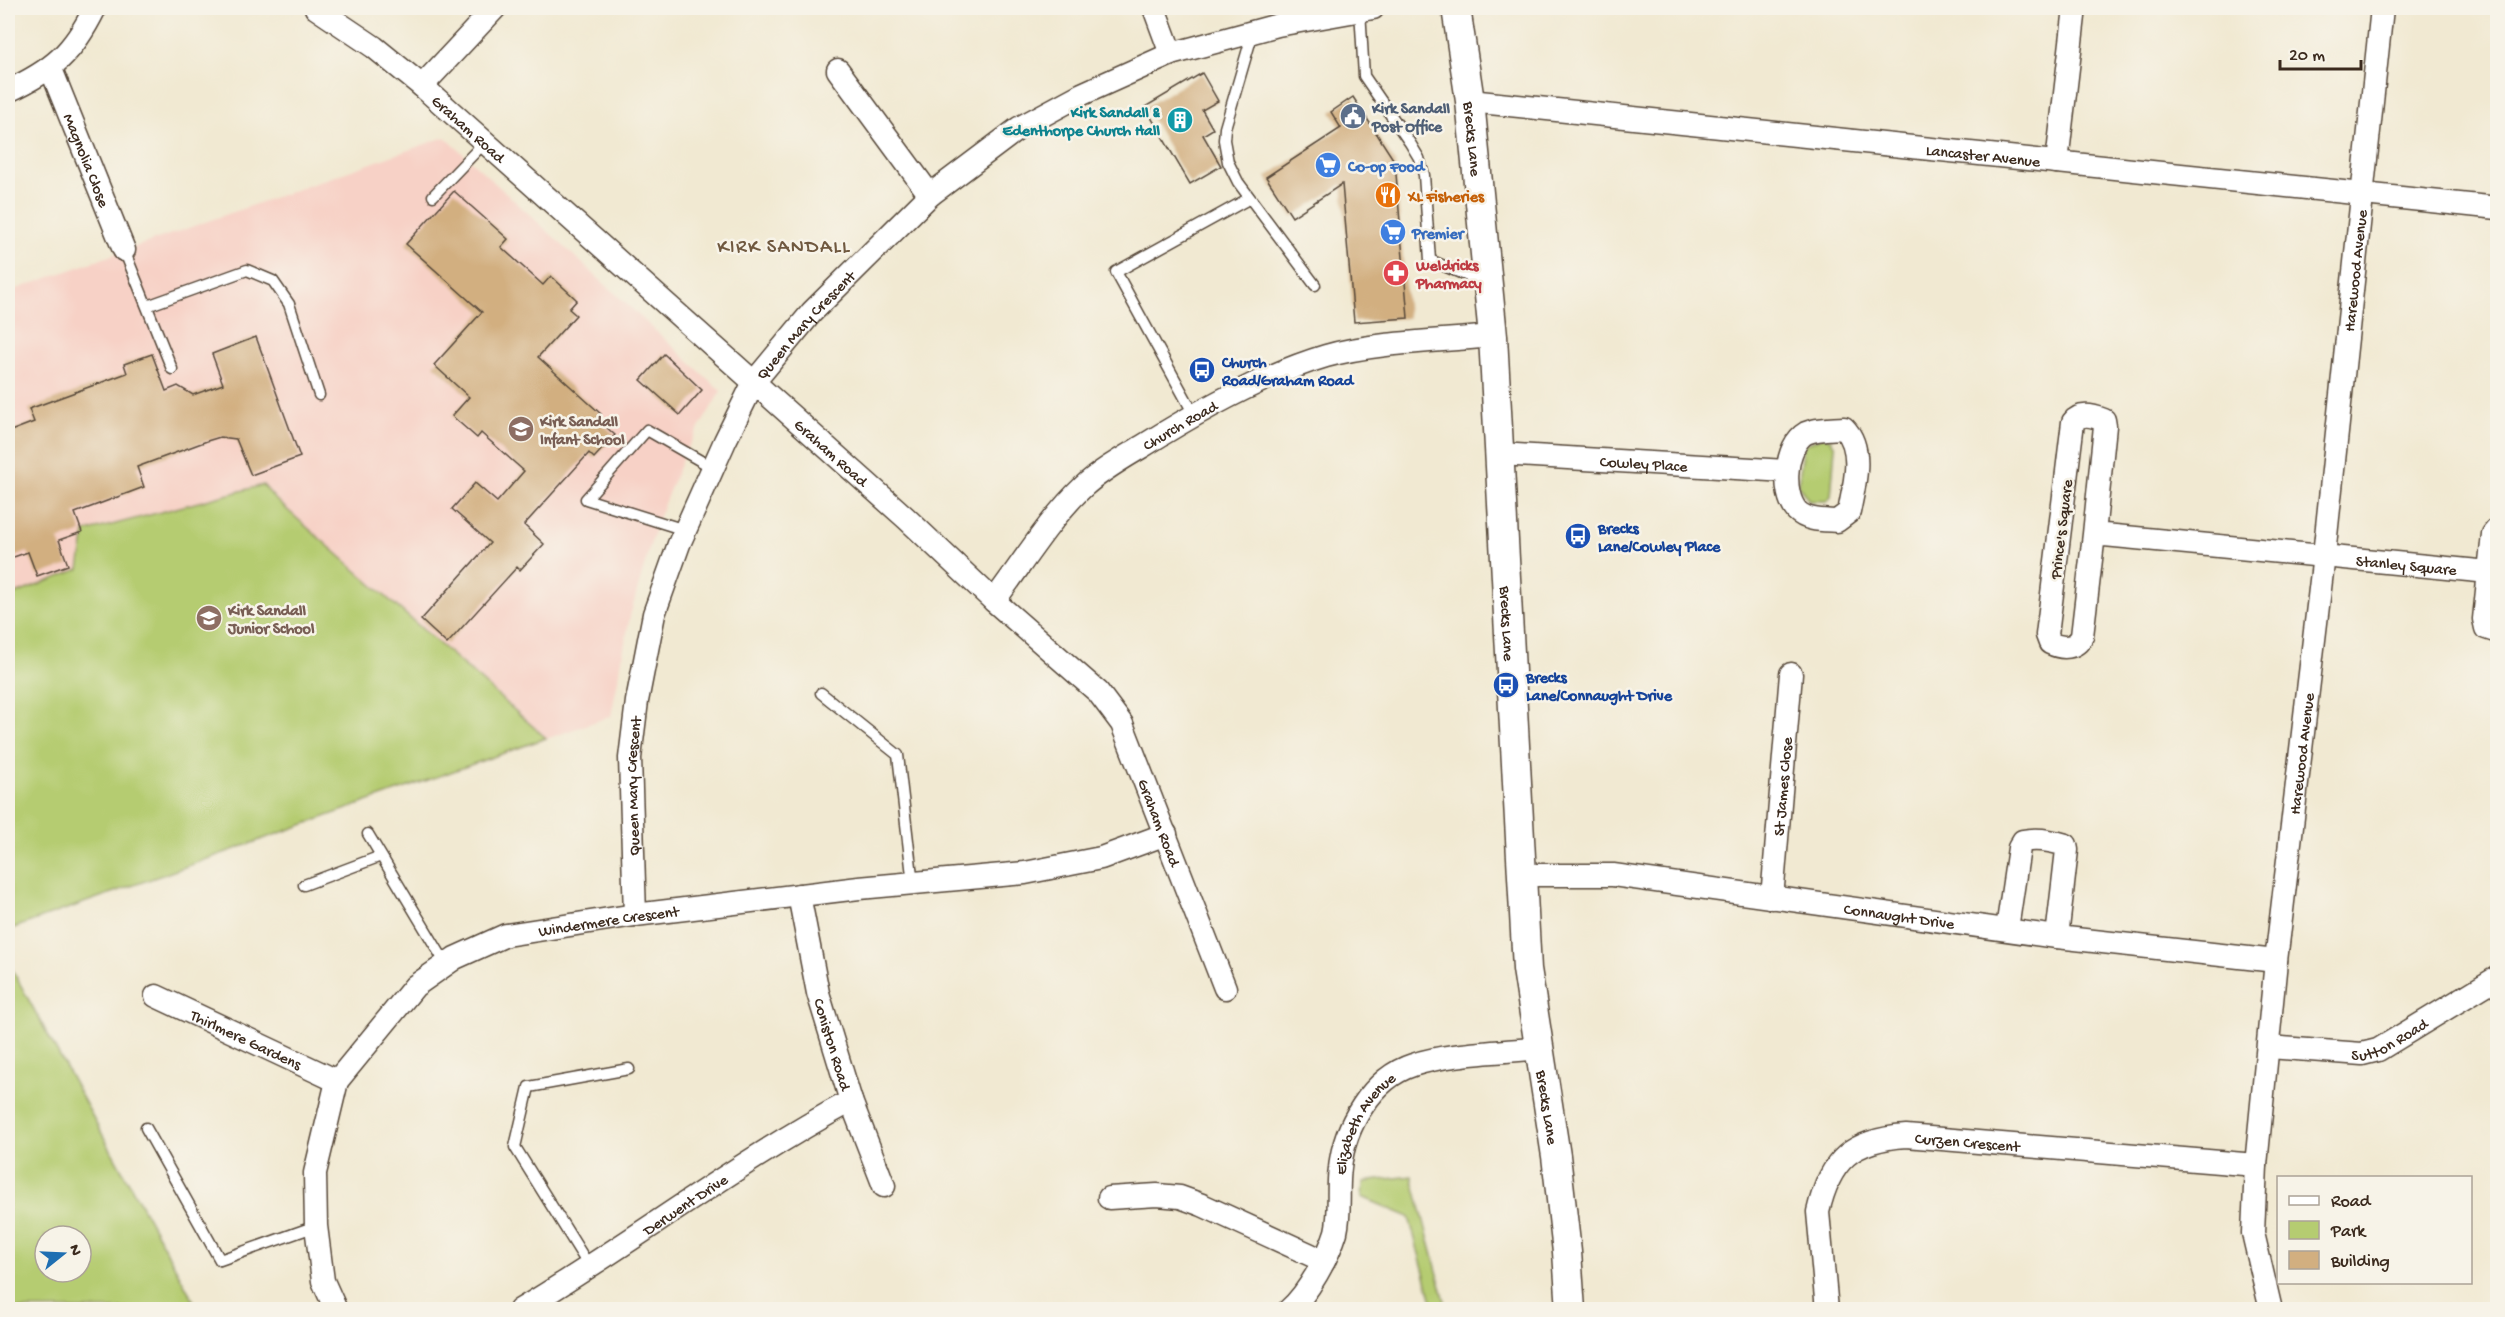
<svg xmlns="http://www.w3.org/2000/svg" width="2505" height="1317" viewBox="0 0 2505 1317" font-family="'Gochi Hand',sans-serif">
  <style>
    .built { fill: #f7d1c6 }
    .green { fill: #b5cc71; stroke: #787b48; stroke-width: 1.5; fill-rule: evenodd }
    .building { fill: #d2af80 }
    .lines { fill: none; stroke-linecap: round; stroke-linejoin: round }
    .service-casing { stroke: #564739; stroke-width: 13 }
    .minor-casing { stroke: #564739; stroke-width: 25 }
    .tertiary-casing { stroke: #564739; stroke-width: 31 }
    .service { stroke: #fff; stroke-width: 10 }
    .minor { stroke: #fff; stroke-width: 22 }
    .tertiary { stroke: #fff; stroke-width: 28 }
    .labels { text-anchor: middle; stroke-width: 5; stroke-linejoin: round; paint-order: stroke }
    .service-label { font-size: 16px; font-weight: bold; fill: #4e5e75; stroke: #f7f3e8; text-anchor: start }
    .culture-label { font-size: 16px; font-weight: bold; fill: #0d838f; stroke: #f7f3e8; text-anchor: end }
    .street-label { font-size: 16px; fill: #3b2a1e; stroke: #f7f3e8 }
    .shop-label { font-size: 16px; font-weight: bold; fill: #366cbe; stroke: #f7f3e8; text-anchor: start }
    .food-label { font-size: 16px; font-weight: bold; fill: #c56008; stroke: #f7f3e8; text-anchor: start }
    .health-label { font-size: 16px; font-weight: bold; fill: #be3a42; stroke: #f7f3e8; text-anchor: start }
    .transit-label { font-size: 16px; font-weight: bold; fill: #164399; stroke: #f7f3e8; text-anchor: start }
    .education-label { font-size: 16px; font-weight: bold; fill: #785e54; stroke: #f7f3e8; text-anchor: start }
    .quarter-label { font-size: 20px; letter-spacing: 1.5px; fill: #705940; stroke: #f7f3e8 }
  </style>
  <rect width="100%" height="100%" fill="#f7f3e8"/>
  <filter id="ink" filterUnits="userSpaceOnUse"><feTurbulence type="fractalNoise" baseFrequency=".0167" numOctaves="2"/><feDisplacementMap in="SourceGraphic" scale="12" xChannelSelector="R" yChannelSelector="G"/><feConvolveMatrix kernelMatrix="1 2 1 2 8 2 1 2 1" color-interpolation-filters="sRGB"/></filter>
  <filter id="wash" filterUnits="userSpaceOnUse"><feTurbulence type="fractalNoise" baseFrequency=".008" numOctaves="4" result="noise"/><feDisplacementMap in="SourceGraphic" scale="24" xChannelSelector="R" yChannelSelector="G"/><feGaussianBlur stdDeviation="1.35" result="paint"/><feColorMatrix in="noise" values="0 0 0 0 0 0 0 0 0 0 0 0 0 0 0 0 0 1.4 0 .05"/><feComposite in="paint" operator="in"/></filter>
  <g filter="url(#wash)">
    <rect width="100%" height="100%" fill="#f1e9d2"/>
    <path class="built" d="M445 137 721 391 685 452 657 521 630 616 611 716 8 930V292Z"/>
    <path class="green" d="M1822 437 1831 440 1835 447 1831 496 1826 501H1809L1798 485 1804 445Z
      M263 485 275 499 546 738 8 930V597L79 569 85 532Z
      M8 962 198 1309H8ZM45 1236H81V1272H45Z
      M1412 1176 1447 1309H1434L1409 1217 1362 1197 1363 1182Z"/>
    <g id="blocks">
      <path class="building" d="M1202 73 1218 101 1202 110 1213 129 1203 135 1221 166 1190 184 1145 107Z
        M1353 97 1395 162 1408 318 1354 322 1342 184 1292 217 1266 177 1341 128 1331 112Z
        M454 191 508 239 501 247 543 285 551 276 577 300 569 309 576 315 538 357 601 414 597 419 615 435 594 458 589 453 524 525 544 544 520 570 517 567 447 644 421 620 490 543 452 509 475 483 497 502 524 471 481 433 477 438 452 416 469 397 434 365 482 312 406 244Z
        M256 337 300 457 251 475 236 439 220 437 207 441 137 467 144 487 75 513 82 532 59 540 68 565 37 576 28 552 8 559V432L34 422 29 409 127 373 124 364 152 354 166 391 178 386 193 395 223 384 212 354Z
        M664 354 702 390 680 415 641 380Z"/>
    </g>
  </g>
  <g filter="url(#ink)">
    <use href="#blocks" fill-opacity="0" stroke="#564739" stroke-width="1.5"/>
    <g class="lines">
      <defs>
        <path id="service" d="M1360 10 1364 76 1410 143 1419 158 1424 175 1430 260 1484 283
          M1253 32 1225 128 1224 140 1228 162 1238 182 1315 285
          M433 196 485 142
          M124 250 172 369
          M147 306 247 270 273 281 289 304 319 395
          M1195 416 1116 272 1250 198
          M685 530 586 499 647 430 713 468
          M821 693 898 755 913 884
          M368 834 446 964
          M304 885 381 856
          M146 1128 220 1260 316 1226
          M589 1266 515 1147 529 1087 629 1069"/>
        <g id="minor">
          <path id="s1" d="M316 8 374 47 422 86 906 518 994 601 1098 692 1122 724 1225 988"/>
          <path d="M1154 8 1171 54"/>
          <path id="s2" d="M51 69 124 250"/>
          <path d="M838 70 930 195"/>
          <path d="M422 86 495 8"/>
          <path d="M8 91C53 70 73 53 95 8"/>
          <path id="s3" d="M1470 101 2498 208"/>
          <path d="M2057 162 2075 8"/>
          <path d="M1844 428C1865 449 1854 486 1849 512L1837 521C1824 520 1807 521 1797 511 1781 493 1785 445 1806 433 1817 428 1832 429 1844 428Z"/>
          <path id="s4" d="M1500 454 1786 471"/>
          <path d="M2498 528 2493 534 2484 619 2486 628 2498 632"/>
          <path id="s5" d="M2094 534 2105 426 2104 420C2094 416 2080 412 2073 422L2047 635 2050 643C2062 649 2076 649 2082 636L2094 534 2489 572"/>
          <path id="s6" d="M994 601C1022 564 1050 518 1083 487 1100 471 1123 458 1143 446 1197 412 1265 374 1326 356 1375 342 1442 341 1493 336"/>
          <path id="s7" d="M1522 875H1613L2057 937 2276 961"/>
          <path id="s8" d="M799 895 818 993 851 1101 884 1186"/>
          <path id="s9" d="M1772 898 1791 674"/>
          <path id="s10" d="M635 915 630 758 637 701 654 614 679 544 725 441 754 382 812 312 930 195 1019 128 1082 94 1171 54 1278 25 1373 8"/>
          <path d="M2007 929 2019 848 2023 841C2036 838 2053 841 2066 845L2067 850 2057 937"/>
          <path id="s11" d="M156 996 337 1081"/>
          <path id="s12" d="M2269 1047 2362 1054 2378 1050 2498 977"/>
          <path d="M1109 1198 1157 1195 1180 1197 1202 1205 1324 1261"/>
          <path id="s13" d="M336 1310 323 1281 316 1226 315 1173 337 1081 415 986 455 958 506 935 635 915 859 888 1025 873 1101 858 1166 834"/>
          <path id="s14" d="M520 1310C632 1243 736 1163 851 1101"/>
          <path id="s15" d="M1289 1310C1308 1294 1329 1255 1336 1232 1341 1211 1337 1189 1340 1168 1344 1127 1372 1078 1413 1065 1447 1053 1504 1052 1541 1048"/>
          <path id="s16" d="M1827 1310 1818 1212C1830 1159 1852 1140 1906 1136L2256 1165"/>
          <path id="s17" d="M2271 1310 2253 1233 2256 1165 2276 961 2324 555 2382 8"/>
        </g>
        <g id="tertiary">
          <path id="s18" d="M1456 8 1470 101 1493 336 1527 969 1556 1156 1567 1252 1571 1310"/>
        </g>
      </defs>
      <use href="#service" class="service-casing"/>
      <use href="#minor" class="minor-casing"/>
      <use href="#tertiary" class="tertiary-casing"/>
      <use href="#service" class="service"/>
      <use href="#minor" class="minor"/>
      <use href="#tertiary" class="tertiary"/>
    </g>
  </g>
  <defs>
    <symbol id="civic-disc" viewBox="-11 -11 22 22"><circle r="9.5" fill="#5c6f8a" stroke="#f7f3e8"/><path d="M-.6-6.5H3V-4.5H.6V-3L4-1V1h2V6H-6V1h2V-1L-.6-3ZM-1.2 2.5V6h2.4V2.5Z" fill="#fff"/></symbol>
    <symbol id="building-disc" viewBox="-11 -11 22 22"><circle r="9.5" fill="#0f9aa8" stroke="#f7f3e8"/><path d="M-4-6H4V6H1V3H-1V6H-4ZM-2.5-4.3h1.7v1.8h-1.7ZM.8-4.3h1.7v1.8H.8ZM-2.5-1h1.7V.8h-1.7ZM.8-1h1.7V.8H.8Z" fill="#fff"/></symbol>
    <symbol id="supermarket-disc" viewBox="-11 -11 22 22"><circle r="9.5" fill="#3f7fe0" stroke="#f7f3e8"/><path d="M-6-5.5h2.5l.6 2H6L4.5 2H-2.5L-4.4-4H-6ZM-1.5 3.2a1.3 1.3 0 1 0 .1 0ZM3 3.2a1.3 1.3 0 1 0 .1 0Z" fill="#fff"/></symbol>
    <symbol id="restaurant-disc" viewBox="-11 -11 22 22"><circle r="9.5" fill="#e8710a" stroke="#f7f3e8"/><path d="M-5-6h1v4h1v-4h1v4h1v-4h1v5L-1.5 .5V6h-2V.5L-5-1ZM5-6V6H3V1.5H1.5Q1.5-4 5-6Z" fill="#fff"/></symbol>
    <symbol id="pharmacy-disc" viewBox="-11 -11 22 22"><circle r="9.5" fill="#e0444e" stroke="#f7f3e8"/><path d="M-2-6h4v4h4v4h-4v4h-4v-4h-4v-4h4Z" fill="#fff"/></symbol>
    <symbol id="bus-disc" viewBox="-11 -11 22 22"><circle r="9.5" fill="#1a4fb4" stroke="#f7f3e8"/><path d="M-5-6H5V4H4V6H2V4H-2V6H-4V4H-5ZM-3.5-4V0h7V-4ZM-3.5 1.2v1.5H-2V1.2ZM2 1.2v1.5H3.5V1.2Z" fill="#fff"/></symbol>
    <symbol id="school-disc" viewBox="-11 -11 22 22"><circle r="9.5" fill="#8d6e63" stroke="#f7f3e8"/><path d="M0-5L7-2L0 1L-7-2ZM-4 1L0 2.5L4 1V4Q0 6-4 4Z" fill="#fff"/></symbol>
  </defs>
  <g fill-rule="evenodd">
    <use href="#civic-disc" x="1338" y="101" width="30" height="30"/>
    <use href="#building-disc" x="1165" y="105" width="30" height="30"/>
    <use href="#supermarket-disc" x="1313" y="150" width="30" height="30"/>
    <use href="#restaurant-disc" x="1373" y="180" width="30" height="30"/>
    <use href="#supermarket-disc" x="1378" y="217" width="30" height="30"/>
    <use href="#pharmacy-disc" x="1381" y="258" width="30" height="30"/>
    <use href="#bus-disc" x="1187" y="355" width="30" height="30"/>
    <use href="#school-disc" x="506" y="414" width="30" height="30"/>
    <use href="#bus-disc" x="1563" y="521" width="30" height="30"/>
    <use href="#school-disc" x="194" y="603" width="30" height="30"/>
    <use href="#bus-disc" x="1491" y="670" width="30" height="30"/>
  </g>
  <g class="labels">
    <g class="service-label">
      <text x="1372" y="113">Kirk Sandall<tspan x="1372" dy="18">Post Office</tspan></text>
    </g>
    <g class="culture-label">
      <text x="1160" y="117">Kirk Sandall &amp;<tspan x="1160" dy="18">Edenthorpe Church Hall</tspan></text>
    </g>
    <g class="street-label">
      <text dy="6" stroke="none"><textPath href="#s1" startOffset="195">Graham Road</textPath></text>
      <text dy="6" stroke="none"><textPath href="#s18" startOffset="132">Brecks Lane</textPath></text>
      <text dy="6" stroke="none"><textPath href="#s3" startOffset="516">Lancaster Avenue</textPath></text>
      <text dy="6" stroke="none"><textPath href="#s2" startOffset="98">Magnolia Close</textPath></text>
      <text dy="6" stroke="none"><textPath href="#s17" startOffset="1047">Harewood Avenue</textPath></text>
      <text dy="6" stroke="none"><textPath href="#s10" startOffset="633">Queen Mary Crescent</textPath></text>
      <text dy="6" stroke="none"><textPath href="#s6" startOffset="260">Church Road</textPath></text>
      <text dy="6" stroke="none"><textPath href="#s1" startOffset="681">Graham Road</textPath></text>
      <text dy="6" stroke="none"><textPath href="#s4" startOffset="144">Cowley Place</textPath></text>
      <text transform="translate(2060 529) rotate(-83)" y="6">Prince's Square</text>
      <text dy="6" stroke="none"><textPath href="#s5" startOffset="825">Stanley Square</textPath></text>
      <text dy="6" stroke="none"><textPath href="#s18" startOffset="618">Brecks Lane</textPath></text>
      <text dy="6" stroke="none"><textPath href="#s17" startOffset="561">Harewood Avenue</textPath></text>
      <text dy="6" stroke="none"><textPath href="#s10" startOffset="129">Queen Mary Crescent</textPath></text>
      <text dy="6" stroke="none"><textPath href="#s9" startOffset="112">St James Close</textPath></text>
      <text dy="6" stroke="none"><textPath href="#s1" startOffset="1185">Graham Road</textPath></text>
      <text dy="6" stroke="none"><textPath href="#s7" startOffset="380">Connaught Drive</textPath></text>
      <text dy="6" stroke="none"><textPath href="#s13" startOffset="566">Windermere Crescent</textPath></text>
      <text dy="6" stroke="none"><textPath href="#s12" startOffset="124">Sutton Road</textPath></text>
      <text dy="6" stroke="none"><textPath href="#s11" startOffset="100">Thirlmere Gardens</textPath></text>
      <text dy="6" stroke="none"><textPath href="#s8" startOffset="153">Coniston Road</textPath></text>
      <text dy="6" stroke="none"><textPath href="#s18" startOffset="1104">Brecks Lane</textPath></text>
      <text dy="6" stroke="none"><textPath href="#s15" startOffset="208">Elizabeth Avenue</textPath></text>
      <text dy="6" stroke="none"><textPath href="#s16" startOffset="288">Curzen Crescent</textPath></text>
      <text dy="6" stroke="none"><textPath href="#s14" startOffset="196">Derwent Drive</textPath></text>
    </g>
    <g class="shop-label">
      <text x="1348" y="171">Co-op Food</text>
      <text x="1412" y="238">Premier</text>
    </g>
    <g class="food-label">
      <text x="1408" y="201">XL Fisheries</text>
    </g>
    <g class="health-label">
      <text x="1416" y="270">Weldricks<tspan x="1416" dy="18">Pharmacy</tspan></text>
    </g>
    <g class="transit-label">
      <text x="1222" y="367">Church<tspan x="1222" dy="18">Road/Graham Road</tspan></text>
      <text x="1598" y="533">Brecks<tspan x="1598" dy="18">Lane/Cowley Place</tspan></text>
      <text x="1526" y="682">Brecks<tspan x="1526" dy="18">Lane/Connaught Drive</tspan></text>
    </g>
    <g class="education-label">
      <text x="540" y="426">Kirk Sandall<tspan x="540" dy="18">Infant School</tspan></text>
      <text x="228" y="615">Kirk Sandall<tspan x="228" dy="18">Junior School</tspan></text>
    </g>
    <g class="quarter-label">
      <text x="784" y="252">KIRK SANDALL</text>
    </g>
  </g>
  <rect width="2505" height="1317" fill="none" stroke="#f7f3e8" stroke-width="30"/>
  <rect x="2277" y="1176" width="195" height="108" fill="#f7f3e8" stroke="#aca397" stroke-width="1.5"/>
  <rect x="2289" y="1196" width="30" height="9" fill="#ffffff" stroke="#aca397" stroke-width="1.5"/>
  <text x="2331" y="1206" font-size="18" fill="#3b2a1e">Road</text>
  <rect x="2289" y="1221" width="30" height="18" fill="#b5cc71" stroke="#aca397" stroke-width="1.5"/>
  <text x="2331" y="1236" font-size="18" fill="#3b2a1e">Park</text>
  <rect x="2289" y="1251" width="30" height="18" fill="#d2af80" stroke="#aca397" stroke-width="1.5"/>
  <text x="2331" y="1266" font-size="18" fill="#3b2a1e">Building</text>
  <g transform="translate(63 1254) rotate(72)"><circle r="28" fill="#f7f3e8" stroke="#aca397" stroke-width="1.5"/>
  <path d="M0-4.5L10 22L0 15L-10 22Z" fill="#1f6fb2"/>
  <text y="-9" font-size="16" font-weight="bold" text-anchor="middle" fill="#3b2a1e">N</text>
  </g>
  <path d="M2280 60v9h81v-9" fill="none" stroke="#3b2a1e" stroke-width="3"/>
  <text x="2289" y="60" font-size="18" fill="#3b2a1e" stroke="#f7f3e8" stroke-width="4.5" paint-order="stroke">20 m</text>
</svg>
